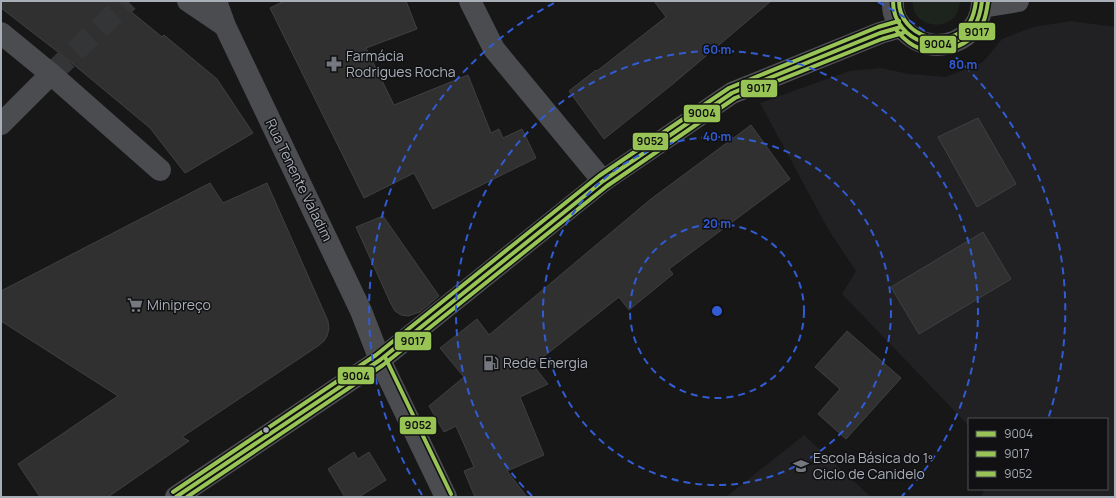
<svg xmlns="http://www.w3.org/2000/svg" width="1116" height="498" viewBox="0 0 1116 498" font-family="Manrope,sans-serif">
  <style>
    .built { fill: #212123 }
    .green { fill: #1d241d }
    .building { fill: #303031; stroke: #3f4043 }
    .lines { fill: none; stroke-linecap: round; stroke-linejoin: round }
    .minor-tunnel { stroke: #343537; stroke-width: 22; stroke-dasharray: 22 11; stroke-linecap: butt }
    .minor { stroke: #4b4c50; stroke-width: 22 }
    .major { stroke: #4d4f52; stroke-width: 22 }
    .bus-1-casing { stroke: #111113; stroke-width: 7 }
    .bus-2-casing { stroke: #111113; stroke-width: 7 }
    .bus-3-casing { stroke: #111113; stroke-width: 7 }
    .bus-1 { stroke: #98c455; stroke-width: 4 }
    .bus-2 { stroke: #98c455; stroke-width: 4 }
    .bus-3 { stroke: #98c455; stroke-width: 4 }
    .ring { fill: none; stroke: #325cd3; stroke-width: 2; stroke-dasharray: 7 5 }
    .bus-dot { fill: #a8aeb7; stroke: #111113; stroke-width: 1.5 }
    .labels { text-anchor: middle; stroke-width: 3; stroke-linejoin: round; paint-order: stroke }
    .poi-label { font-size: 14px; fill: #a8aeb7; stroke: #111113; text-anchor: start }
    .street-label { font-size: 14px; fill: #a8aeb7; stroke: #111113 }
    .centre { fill: #325cd3; stroke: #111113; stroke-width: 2 }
    .ring-label { font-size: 12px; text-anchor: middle; font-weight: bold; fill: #325cd3; stroke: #111113; stroke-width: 3; stroke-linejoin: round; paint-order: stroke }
    .line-badge { stroke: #111113; stroke-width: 1.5 }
    .pale-badge-label { font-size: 11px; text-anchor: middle; font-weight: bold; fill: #111 }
  </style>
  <rect width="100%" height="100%" fill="#171717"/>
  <path class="built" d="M1071 21 1115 27V497H981L984 489H1107V419H969V426L842 294 856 271 828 229 760 103 849 71 881 68 909 74 946 77 983 62 1002 39 1033 27Z
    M804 435 871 497H726Z"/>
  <path class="green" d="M913 1H960C958 36 910 29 913 1Z"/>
  <path class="building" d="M1 1H118L162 37 164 35 217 79 253 133 185 173 150 128 67 59 1 8Z
    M284 1H406L417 29 366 48 394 105 468 75 491 133 499 129 503 138 522 129 536 158 433 209 414 173 364 198 270 8Z
    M654 1H771L674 83 604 139 569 91 596 70 597 71 666 17Z
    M978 118 1016 184 977 207 938 137Z
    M751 125 790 179 669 269 673 274 629 310 619 297 533 365 548 384 520 397 544 455 507 471 527 497H475L464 471 474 467 456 426 444 432 429 406 464 377 440 348 477 319 489 335 651 199Z
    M210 183 223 203 267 183 328 321 329 329 327 336 324 341 318 346 182 437 189 441 108 497H40L18 464 118 396 1 321V291Z
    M383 216 439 296 420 312 408 316 401 315 395 311 391 304 356 227Z
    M983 232 1011 279 919 334 891 287Z
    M847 331 901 378 846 439 818 414 840 389 815 367Z
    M354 452 358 459 369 452 386 480 359 497H345L328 469Z"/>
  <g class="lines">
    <path class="minor-tunnel" d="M51 74 128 1"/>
    <path class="minor" d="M188 1 225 26
      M216 1 225 26 361 311 380 360 446 497
      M470 1 494 49 603 181
      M1 33 51 74 160 170
      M1 124 51 74"/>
    <path class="major" d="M893 1C893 5 893 10 894 13 896 20 901 27 906 32 934 59 982 41 982 1
      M982 7 1018 1
      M176 497 380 360 603 181 732 93 880 33 901 27"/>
    <defs>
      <path id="bus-1" d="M893 1C893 43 948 60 974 27 979 19 981 10 982 1
        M176 497 380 360 603 181 732 93 880 33 901 27"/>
      <path id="bus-2" d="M897 31C903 38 910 45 919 48 942 57 972 45 983 23 986 16 987 9 988 2
        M187 497 383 365 607 186 735 98 882 39 903 33"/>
      <path id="bus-3" d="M899 1C899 37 950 53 970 22 974 15 975 9 976 1
        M385 357 451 494
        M173 492 376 355 599 176 729 88 878 27 899 21"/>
    </defs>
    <use href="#bus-1" class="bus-1-casing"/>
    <use href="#bus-2" class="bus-2-casing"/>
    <use href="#bus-3" class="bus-3-casing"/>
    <use href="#bus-1" class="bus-1"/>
    <use href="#bus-2" class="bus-2"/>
    <use href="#bus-3" class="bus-3"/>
  </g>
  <g class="ring">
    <circle cx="717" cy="311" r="87"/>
    <circle cx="717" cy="311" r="174"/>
    <path d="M532 496A261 261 0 1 1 902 496"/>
    <path d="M422 495A348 348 0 0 1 556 2M878 2A348 348 0 0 1 1048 419"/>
  </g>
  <defs>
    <symbol id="pharmacy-bare" viewBox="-9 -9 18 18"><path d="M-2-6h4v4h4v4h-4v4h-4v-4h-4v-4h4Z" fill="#75797f" stroke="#111113" stroke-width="2.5" paint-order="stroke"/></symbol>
    <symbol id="supermarket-bare" viewBox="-9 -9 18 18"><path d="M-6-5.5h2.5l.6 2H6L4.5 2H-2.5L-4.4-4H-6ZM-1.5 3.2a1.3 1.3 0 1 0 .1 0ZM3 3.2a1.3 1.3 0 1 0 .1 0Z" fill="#75797f" stroke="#111113" stroke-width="2.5" paint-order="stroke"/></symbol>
    <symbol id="fuel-bare" viewBox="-9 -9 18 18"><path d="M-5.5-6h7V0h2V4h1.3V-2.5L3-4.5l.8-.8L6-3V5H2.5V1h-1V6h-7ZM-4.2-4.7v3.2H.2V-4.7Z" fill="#75797f" stroke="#111113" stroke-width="2.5" paint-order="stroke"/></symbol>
    <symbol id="school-bare" viewBox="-9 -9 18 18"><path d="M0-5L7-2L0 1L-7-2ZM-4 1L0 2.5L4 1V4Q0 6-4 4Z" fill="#75797f" stroke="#111113" stroke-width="2.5" paint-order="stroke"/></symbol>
  </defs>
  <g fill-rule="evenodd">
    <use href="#pharmacy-bare" x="323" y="53" width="22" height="22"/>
    <use href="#supermarket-bare" x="124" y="294" width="22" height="22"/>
    <use href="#fuel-bare" x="480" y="352" width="22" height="22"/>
    <use href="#school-bare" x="790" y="455" width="22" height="22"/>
  </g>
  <circle class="bus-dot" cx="266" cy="430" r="3.5"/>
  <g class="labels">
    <g class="poi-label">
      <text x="346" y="61">Farmácia<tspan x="346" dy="16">Rodrigues Rocha</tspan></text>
      <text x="147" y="310">Minipreço</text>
      <text x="503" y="368">Rede Energia</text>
      <text x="813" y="463">Escola Básica do 1º<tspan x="813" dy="16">Ciclo de Canidelo</tspan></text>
    </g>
    <g class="street-label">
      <text transform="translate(299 180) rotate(64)" y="5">Rua Tenente Valadim</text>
    </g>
  </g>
  <circle cx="717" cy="311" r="6" class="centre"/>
  <g class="ring-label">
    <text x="717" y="54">60 m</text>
    <text x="963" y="69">80 m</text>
    <text x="717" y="141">40 m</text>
    <text x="717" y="228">20 m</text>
  </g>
  <g class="line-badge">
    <rect x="958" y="22" width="38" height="19" rx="4" fill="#98c455"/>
    <rect x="919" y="35" width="38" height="19" rx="4" fill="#98c455"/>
    <rect x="740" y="79" width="38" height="19" rx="4" fill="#98c455"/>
    <rect x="683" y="104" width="38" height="19" rx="4" fill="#98c455"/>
    <rect x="632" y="132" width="37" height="19" rx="4" fill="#98c455"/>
    <rect x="394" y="331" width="38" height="20" rx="4" fill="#98c455"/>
    <rect x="337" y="366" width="38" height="19" rx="4" fill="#98c455"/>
    <rect x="399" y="416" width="38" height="19" rx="4" fill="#98c455"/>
  </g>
  <g class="pale-badge-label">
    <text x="977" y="36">9017</text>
    <text x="938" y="48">9004</text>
    <text x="759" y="92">9017</text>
    <text x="702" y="117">9004</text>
    <text x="650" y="145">9052</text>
    <text x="413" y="345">9017</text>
    <text x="356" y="380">9004</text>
    <text x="418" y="429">9052</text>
  </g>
  <rect width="1116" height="498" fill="none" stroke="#a8aeb7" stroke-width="4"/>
  <rect x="968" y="418" width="140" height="72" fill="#111113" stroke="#4d5055"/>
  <rect x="976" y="431" width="20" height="6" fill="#98c455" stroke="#4d5055"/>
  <text x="1004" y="438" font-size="12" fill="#a8aeb7">9004</text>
  <rect x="976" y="451" width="20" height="6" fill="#98c455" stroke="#4d5055"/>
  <text x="1004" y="458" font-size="12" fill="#a8aeb7">9017</text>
  <rect x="976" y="471" width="20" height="6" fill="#98c455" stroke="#4d5055"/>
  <text x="1004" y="478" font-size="12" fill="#a8aeb7">9052</text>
</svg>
